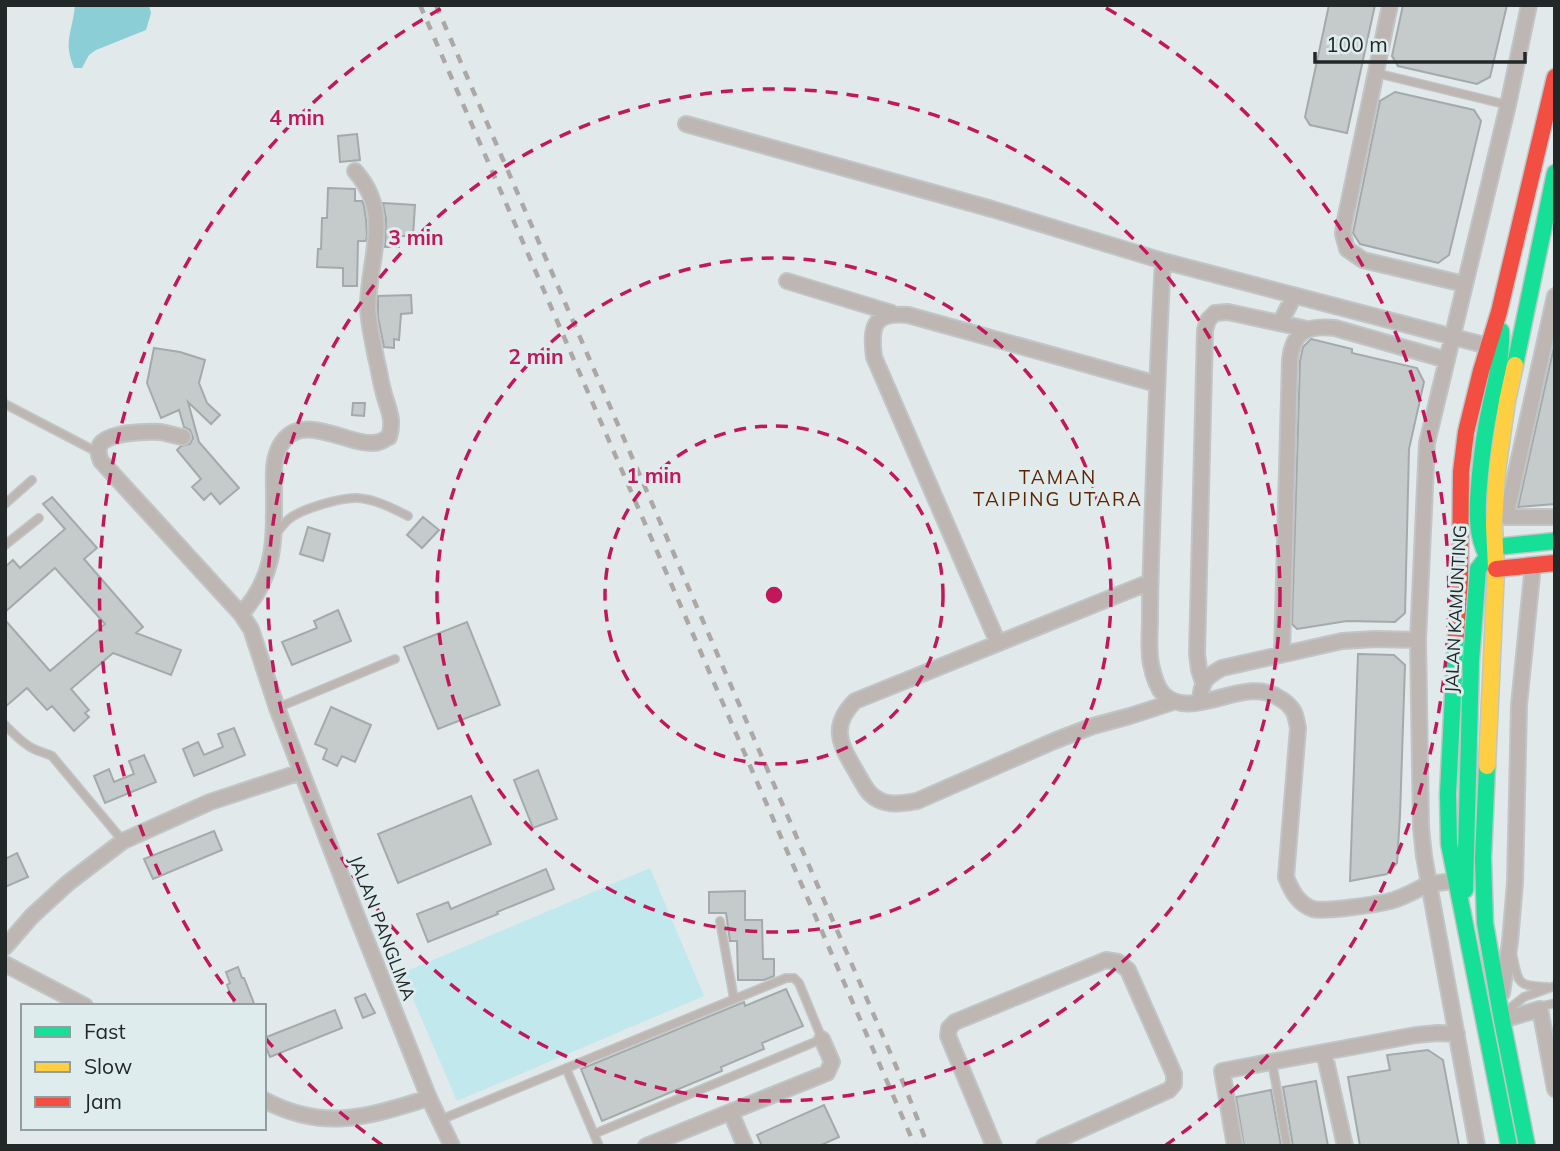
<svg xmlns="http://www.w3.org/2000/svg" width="1560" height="1151" viewBox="0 0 1560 1151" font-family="Mulish,sans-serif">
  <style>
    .green { fill: #c1e8ed }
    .water { fill: #8cced6 }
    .building { fill: #c5cbcb; stroke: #a4aaab; stroke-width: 2 }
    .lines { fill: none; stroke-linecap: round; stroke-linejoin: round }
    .lane-casing { stroke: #c0c5c6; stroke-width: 10 }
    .street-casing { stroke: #c0c5c6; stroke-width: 18 }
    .fast-casing { stroke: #c0c5c6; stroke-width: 19 }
    .slow-casing { stroke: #c0c5c6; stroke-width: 19 }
    .jam-casing { stroke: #c0c5c6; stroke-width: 19 }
    .lane { stroke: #beb6b3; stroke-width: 7 }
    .street { stroke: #beb6b3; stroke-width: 14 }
    .fast { stroke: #16e098; stroke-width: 16 }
    .slow { stroke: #ffcf43; stroke-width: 16 }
    .jam { stroke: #f24e42; stroke-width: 16 }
    .rail { stroke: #aba8a5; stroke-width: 4.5; stroke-dasharray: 9 9; stroke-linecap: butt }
    .ring { fill: none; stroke: #c2185b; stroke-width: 3.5; stroke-dasharray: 12 9 }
    .labels { text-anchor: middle; stroke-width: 6; stroke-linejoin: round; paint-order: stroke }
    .street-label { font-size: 18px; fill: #222728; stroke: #dfecee }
    .neighbourhood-label { font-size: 19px; letter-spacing: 2px; fill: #602200; stroke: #dfecee }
    .centre { fill: #c2185b; stroke: #dfecee; stroke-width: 3.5 }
    .ring-label { font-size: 21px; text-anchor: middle; font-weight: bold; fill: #c2185b; stroke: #dfecee; stroke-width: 6; stroke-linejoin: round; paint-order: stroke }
  </style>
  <rect width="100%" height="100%" fill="#e2e9ea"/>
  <path class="green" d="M650 868 704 996 457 1101 402 973Z"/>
  <path class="water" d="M75 5H149L151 13 146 30 96 50 89 55 82 68H74C72 63 70 57 69 51 67 37 74 21 75 5Z"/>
  <path class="building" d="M1329 5H1375L1347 133 1310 125 1305 117Z
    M1403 5H1507L1490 77 1477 84 1398 66 1392 56Z
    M1395 92 1474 110 1481 121 1449 255 1438 263 1360 244 1353 233 1380 101Z
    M357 134 360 160 340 162 338 136Z
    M328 188 355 189V201H362L364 206 366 220 367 235 366 241H358L357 286H343V268L317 267 318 249H321L322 218H327Z
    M383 203 415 205 413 236H400L399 247H385L386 219Z
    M411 295 412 313 401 314 399 340 394 339V348L384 347 378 317V296Z
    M1311 339 1352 349V353L1417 368 1424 382 1409 449 1405 613 1395 622 1347 621 1297 629 1292 624 1300 361 1303 347Z
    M1555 342V504L1518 507Z
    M154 348 180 352 205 360 199 383 207 403 220 415 211 424 188 402 199 442 239 488 220 504 211 493 204 500 192 487 201 479 177 450 181 446 190 444 193 438 190 430 184 427 179 410 161 418 147 383Z
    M353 403H365L364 416 352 415Z
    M52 497 97 548 84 559 143 627 136 633 181 650 171 675 113 653 71 689 89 710 85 713 89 717 74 731 52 706 47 710 27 688 5 707V620L50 671 105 624 55 568 5 612V567L13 560 20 568 65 529 43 504Z
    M423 517 439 530 422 548 407 535Z
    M308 527 330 534 323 561 300 554Z
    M338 610 351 641 292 665 282 642 317 628 314 621Z
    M467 622 500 705 438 729 404 647Z
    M1358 654 1394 655 1405 665 1400 815 1397 863 1387 874 1350 881Z
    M331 707 371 725 355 762 342 756 337 766 323 759 327 749 315 744Z
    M234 728 245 755 194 776 183 749 198 742 204 755 223 747 218 734Z
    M144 755 156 782 105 803 94 776 109 769 114 782 134 774 129 761Z
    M538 770 557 819 533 828 514 780Z
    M471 796 491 844 398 883 378 834Z
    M214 831 222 850 153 879 144 859Z
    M17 853 28 877 5 887V859Z
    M546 869 554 889 497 912 498 914 428 942 417 914 448 902 451 909Z
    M745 891V920H762L763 959H774V976L764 980H738L737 941H730L726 913H709V892Z
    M238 967 242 978H244L255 1006H235L227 985 230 983 226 972Z
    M786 989 803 1026 762 1043 764 1049 721 1067 722 1071 602 1121 581 1069 744 1002 745 1006Z
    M365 994 375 1013 363 1018 355 998Z
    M335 1010 342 1028 270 1057 264 1043V1038Z
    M1428 1050 1443 1060 1459 1146H1360L1348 1077 1390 1070 1387 1055Z
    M1316 1081 1328 1146H1293L1283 1087Z
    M1271 1090 1281 1146H1244L1236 1097Z
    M824 1105 839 1137 819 1146H762L757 1135Z"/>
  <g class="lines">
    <defs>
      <path id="lane" d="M1376 73 1508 105
        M5 404 97 452
        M5 504 32 480
        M275 535C279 530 284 523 289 519 301 509 342 497 357 498 375 499 392 508 408 516
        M5 545 39 518
        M277 708 395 659
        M5 725C14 734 23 744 34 749 40 752 46 753 52 756L123 841
        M720 921 734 999
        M1512 953C1519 983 1515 986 1548 987
        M1540 1009 1543 1006 1555 1003
        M1504 1013 1524 997 1555 986
        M1272 1062 1287 1146
        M566 1068 599 1146
        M440 1120 786 978H794L799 983 822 1039 594 1134"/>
      <path id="street" d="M1390 5 1344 225 1343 234 1347 249 1363 260 1464 284
        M686 124 992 209 1163 261 1488 346
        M1163 261C1158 352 1155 442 1152 532 1151 560 1150 588 1150 617 1150 633 1148 649 1151 664 1153 674 1156 686 1163 694 1192 723 1245 674 1279 698 1285 701 1291 707 1294 712 1296 717 1297 723 1298 728L1286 877C1291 890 1298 904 1313 909 1325 912 1381 904 1394 900 1406 896 1418 889 1429 884L1477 1146
        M787 281 892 313
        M1555 296 1506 517H1555
        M1280 323 1294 296
        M183 437C175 436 168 433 160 432 147 431 108 432 100 445 97 451 99 456 101 461L241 614 251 629 277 708 356 914 429 1098 452 1146
        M1150 582 855 701C828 728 842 747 858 775 864 785 868 795 879 800 891 806 905 803 917 801L1054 741 1093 726 1130 716 1173 702
        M241 614C276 576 274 541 274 493 274 477 272 461 280 446 301 407 352 450 379 442 383 441 386 438 389 437 395 418 387 408 383 390 380 379 379 369 376 358 373 341 368 323 368 305 369 255 393 214 355 171
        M998 643 874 357C870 325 874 312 908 315L1157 384
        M1282 653 1290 360C1293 331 1307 325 1335 328L1447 360
        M1203 682 1199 670 1197 654 1205 330 1208 320 1215 313 1228 312 1307 329
        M1200 702C1201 682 1205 677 1222 668L1342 641 1375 639 1418 640
        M1454 881 1429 884 1424 856 1421 828 1418 640 1427 443 1508 105 1529 5
        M5 947 32 916 68 883 123 841 210 802 301 772
        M5 964 85 1006
        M1502 993 1510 942 1515 883 1519 705 1533 565
        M1502 1020 1540 1009 1555 1089
        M1324 1052 1345 1146
        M264 1100C325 1132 367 1117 429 1098
        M731 1113 745 1146
        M646 1146 827 1073 832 1062 822 1039
        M994 1146 948 1036 949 1028 955 1022 1106 960 1118 962 1128 970 1174 1074V1084L1169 1090 1044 1146
        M1235 1146 1222 1071 1416 1035 1438 1033 1457 1034"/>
      <path id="fast" d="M1515 365 1555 173
        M1495 547 1555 541
        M1491 562C1478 543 1477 521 1478 499 1480 470 1483 441 1489 412 1495 385 1502 359 1501 331
        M1456 634 1448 794 1449 844 1509 1146
        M1487 766 1483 858 1485 923 1501 1015 1527 1146
        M1465 890 1471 661 1478 569 1495 547"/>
      <path id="slow" d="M1487 766 1496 569 1494 525 1497 471 1507 401 1515 365"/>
      <path id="jam" d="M1496 569 1555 563
        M1456 634 1460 579 1461 472 1466 432 1481 371 1499 312 1555 77"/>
    </defs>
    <use href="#lane" class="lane-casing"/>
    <use href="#street" class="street-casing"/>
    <use href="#fast" class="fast-casing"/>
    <use href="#slow" class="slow-casing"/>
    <use href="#jam" class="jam-casing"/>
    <use href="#lane" class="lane"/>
    <use href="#street" class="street"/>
    <use href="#fast" class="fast"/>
    <use href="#slow" class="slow"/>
    <use href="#jam" class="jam"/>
    <path class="rail" d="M420 5 915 1146
      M436 5 905 1087 928 1146"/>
  </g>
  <g class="ring">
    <circle cx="774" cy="595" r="169"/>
    <circle cx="774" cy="595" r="337"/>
    <circle cx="774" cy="595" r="506"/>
    <path d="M382 1145A675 675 0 0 1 265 1038M235 1001A675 675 0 0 1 442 8M1106 8A675 675 0 0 1 1166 1145"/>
  </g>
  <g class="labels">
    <g class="street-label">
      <text transform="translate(1456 609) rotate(-87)" y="6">JALAN KAMUNTING</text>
      <text transform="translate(382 928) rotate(69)" y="6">JALAN PANGLIMA</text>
    </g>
    <g class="neighbourhood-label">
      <text x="1058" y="484">TAMAN<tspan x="1058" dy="22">TAIPING UTARA</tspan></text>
    </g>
  </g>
  <circle cx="774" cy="595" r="10" class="centre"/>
  <g class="ring-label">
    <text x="297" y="125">4 min</text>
    <text x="416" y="245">3 min</text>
    <text x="536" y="364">2 min</text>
    <text x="654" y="483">1 min</text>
  </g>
  <rect width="1560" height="1151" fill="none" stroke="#222728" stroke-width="14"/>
  <rect x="21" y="1004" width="245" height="126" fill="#dfecee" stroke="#939d9f" stroke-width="2"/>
  <rect x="35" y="1027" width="35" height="10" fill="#16e098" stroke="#939d9f" stroke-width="2"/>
  <text x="84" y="1039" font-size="21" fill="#222728">Fast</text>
  <rect x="35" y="1062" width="35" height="10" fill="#ffcf43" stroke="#939d9f" stroke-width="2"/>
  <text x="84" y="1074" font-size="21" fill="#222728">Slow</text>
  <rect x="35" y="1097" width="35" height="10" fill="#f24e42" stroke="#939d9f" stroke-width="2"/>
  <text x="84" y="1109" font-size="21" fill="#222728">Jam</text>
  <path d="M1315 52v10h210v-10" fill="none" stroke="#222728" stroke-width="3.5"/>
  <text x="1326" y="52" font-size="21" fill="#222728" stroke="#dfecee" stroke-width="5" paint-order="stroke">100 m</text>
</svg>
